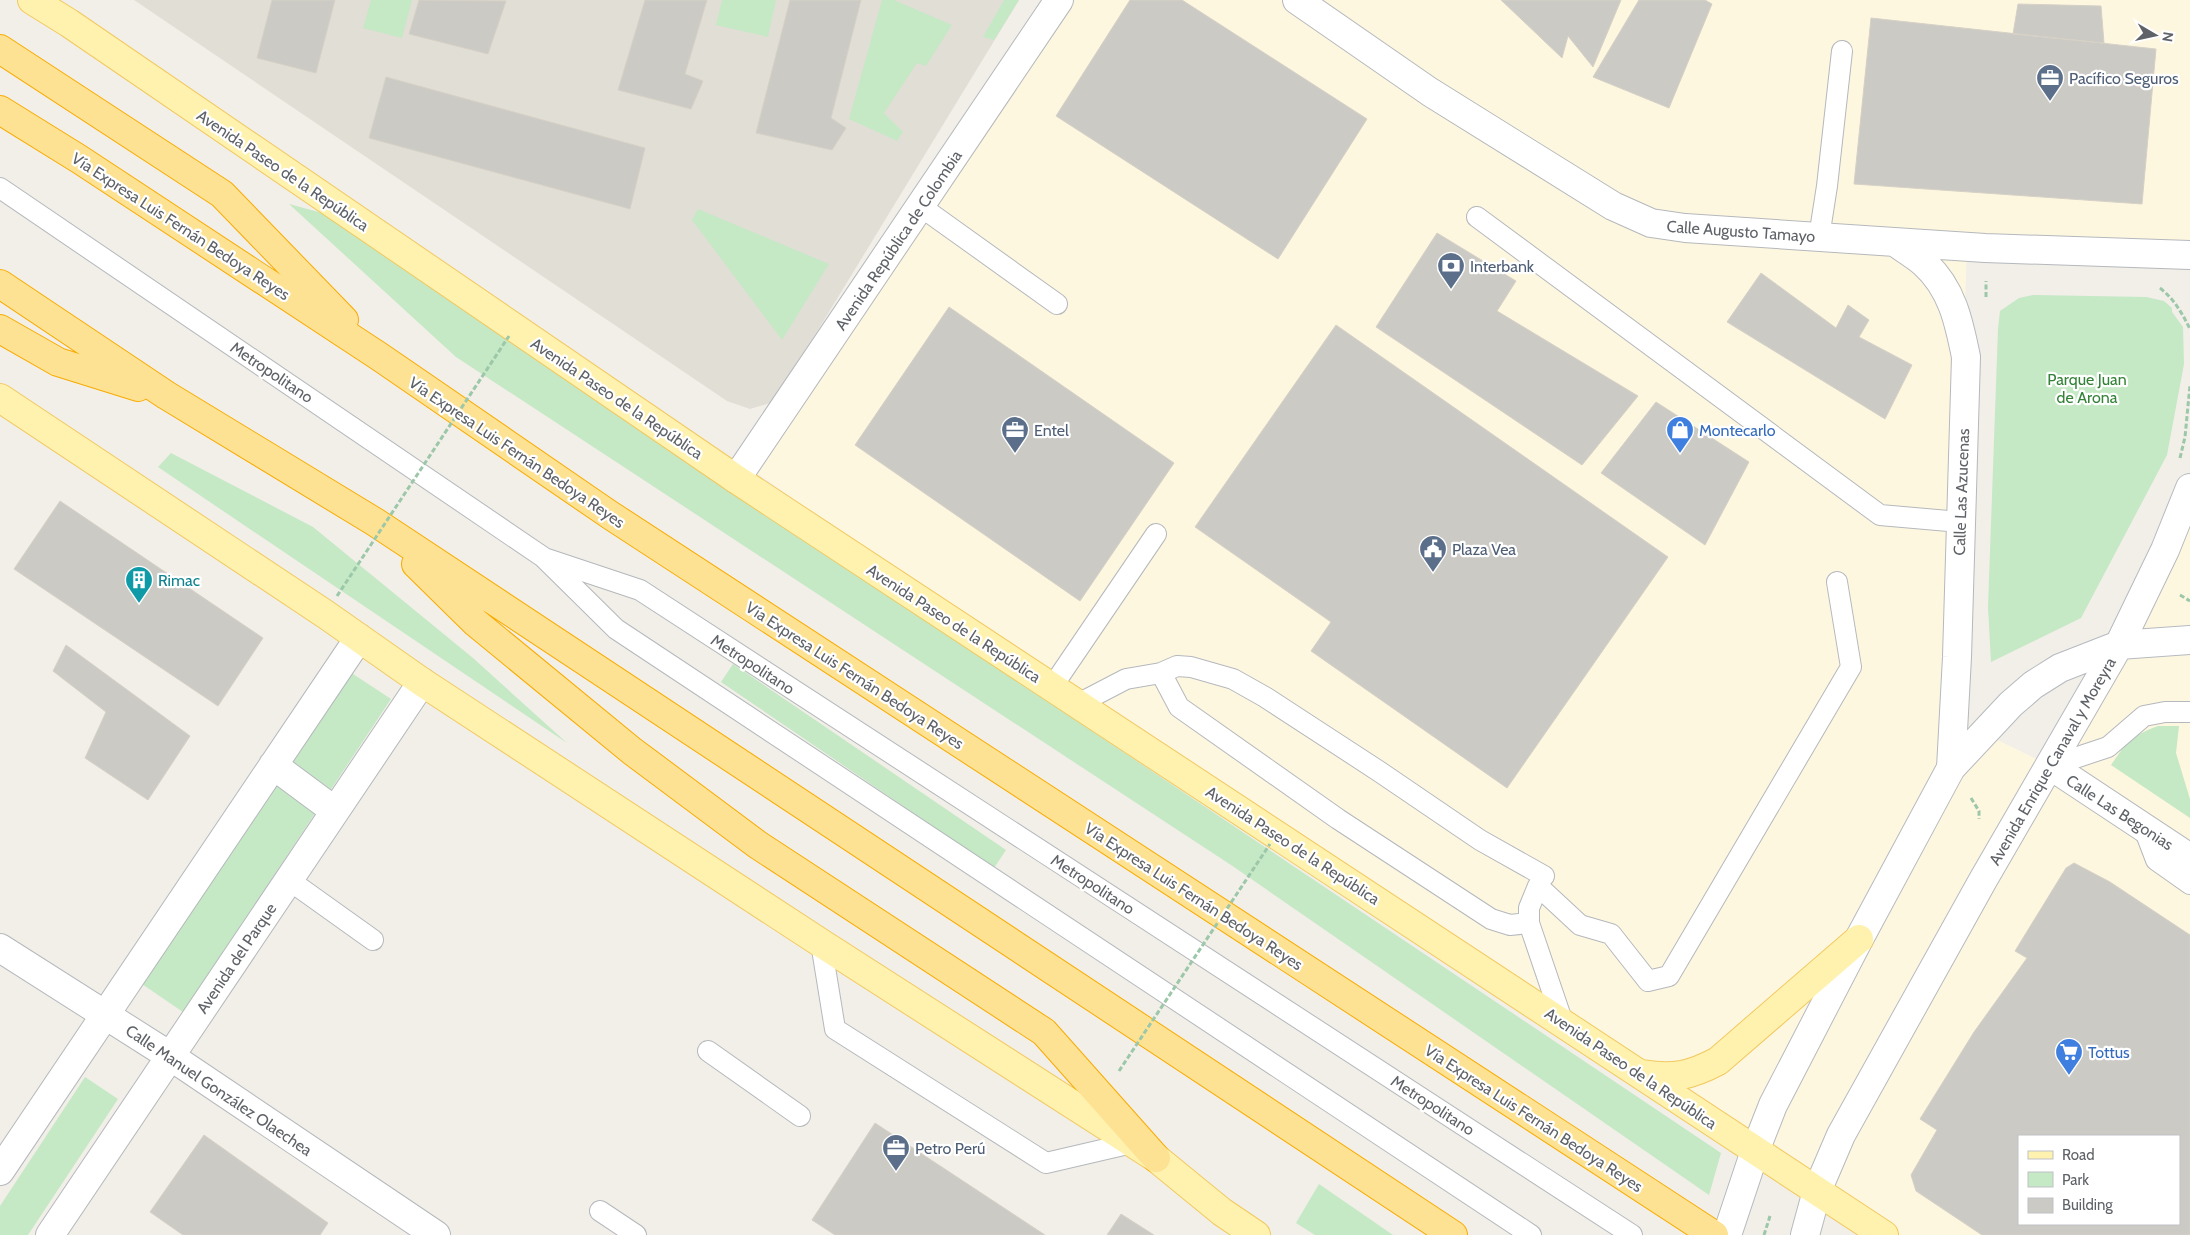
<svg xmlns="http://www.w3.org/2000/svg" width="2190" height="1235" viewBox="0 0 2190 1235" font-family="Cabin,sans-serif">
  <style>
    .commercial { fill: #fef7e0; fill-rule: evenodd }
    .education { fill: #e1ded6 }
    .green { fill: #c5e8c5 }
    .building { fill: #cccac5; stroke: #d6d1c6; fill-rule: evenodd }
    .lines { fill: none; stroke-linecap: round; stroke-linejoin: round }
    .lane-casing { stroke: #b5b8bc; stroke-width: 22 }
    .street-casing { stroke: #b5b8bc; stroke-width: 30 }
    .secondary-casing { stroke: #b6babf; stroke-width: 30 }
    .primary-casing { stroke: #f2c960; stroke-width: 30 }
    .highway-casing { stroke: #f9ab00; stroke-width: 30 }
    .path { stroke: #9cc7a9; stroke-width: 3; stroke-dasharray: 5 2.5; stroke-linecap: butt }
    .lane { stroke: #fff; stroke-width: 20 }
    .street { stroke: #fff; stroke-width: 28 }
    .secondary { stroke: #fff; stroke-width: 28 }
    .primary { stroke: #fff2af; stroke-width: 28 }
    .highway { stroke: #fde293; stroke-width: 28 }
    .path-bridge { stroke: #9cc7a9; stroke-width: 3; stroke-dasharray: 5 2.5; stroke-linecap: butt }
    .labels { text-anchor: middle; stroke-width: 4.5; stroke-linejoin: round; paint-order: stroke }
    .service-label { font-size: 16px; fill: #4e5e75; stroke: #fff; text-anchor: start }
    .street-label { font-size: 16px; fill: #5f6368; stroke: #fff }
    .park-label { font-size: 16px; fill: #348238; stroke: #fff }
    .shop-label { font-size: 16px; fill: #366cbe; stroke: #fff; text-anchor: start }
    .culture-label { font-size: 16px; fill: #0d838f; stroke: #fff; text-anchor: start }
  </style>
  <rect width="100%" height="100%" fill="#f1efe8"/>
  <path class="commercial" d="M1061 0H2190V257L1967 246 1950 717 2049 765 2190 490V1235H1881L1046 677 758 474ZM2019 1136H2179V1224H2019Z"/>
  <path class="education" d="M134 0H1019L818 330 770 403 750 409 727 401Z"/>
  <path class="green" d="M371 0H412L402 38 363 28Z
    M722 0H776L768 37 716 25Z
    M882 0H894L952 25 926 66 917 63 884 113 903 132 897 141 849 119Z
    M1004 0H1019L994 40 983 37Z
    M289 204 326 214 469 313 1721 1153 1709 1195 1231 865 456 357Z
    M698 209 829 264 782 340 692 220Z
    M2033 295 2146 297 2164 301 2172 308V312L2183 327 2184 364 2167 455 2081 618 1991 662 1988 607 1998 329 2000 311 2019 298Z
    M171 453 313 527 473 658 567 743 158 467Z
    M733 664 1006 850 994 868 721 682Z
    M350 672 391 699 183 1012 142 984Z
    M2158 726H2179L2176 753 2190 799V818L2111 765C2127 742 2131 736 2158 726Z
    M85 1077 118 1099 28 1235H0V1206Z
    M1319 1184 1393 1235H1315L1296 1223Z"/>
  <path class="building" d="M272 0H335L316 73 257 58Z
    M419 0 506 1 488 54 409 34Z
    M645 0H707L685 74 703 81 691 109 618 90Z
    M790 0H861L831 118 846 128 832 150 756 133Z
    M1130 0H1182L1367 119 1278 259 1056 116Z
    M1501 0H1621L1593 67 1568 36 1562 58Z
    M1639 0H1705L1712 4 1669 108 1593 77Z
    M2018 4 2101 6 2104 43 2013 34Z
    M1871 18 2156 49 2142 204 1854 184Z
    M386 77 645 148 630 209 369 138Z
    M1437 233 1516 281 1497 311 1638 396 1582 465 1376 327Z
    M1761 273 1836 328 1848 305 1869 320 1859 337 1912 365 1885 419 1727 322Z
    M949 307 1174 463 1080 601 855 445Z
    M1336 325 1668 557 1507 788 1311 651 1331 622 1195 527Z
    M1656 402 1749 462 1705 545 1601 473Z
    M60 501 263 638 218 706 14 569Z
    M66 645 190 736 148 800 85 758 106 712 53 671Z
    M2074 863 2110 882 2190 935V1235H1982L1916 1191 1911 1175 1937 1130 1920 1119 1974 1032 2027 958 2015 951 2066 868ZM2019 1136H2179V1224H2019Z
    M875 1123 1045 1235H835L812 1220Z
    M204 1135 328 1223 320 1235H183L150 1212Z
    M1121 1214 1154 1235H1107Z"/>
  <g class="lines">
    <defs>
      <path id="lane" d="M0 188 543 557 616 629 1531 1235
        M920 206 1057 304
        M1477 217 1880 515 1960 522
        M1819 237 1827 186 1842 51
        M547 559 640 590 1632 1235
        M1161 673 1179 707 1338 819 1491 919 1510 925 1529 923
        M1052 687 1156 534
        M1078 704 1126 679 1161 673 1177 666 1191 667 1233 679 1265 697 1380 772 1480 840 1544 876
        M2051 766 2108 747 2144 716 2165 712H2190
        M2143 826 2156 860 2190 884
        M289 880 373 940
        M821 943 835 1029 1046 1163 1132 1143
        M1563 1023 1529 923V908L1538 886 1580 925 1611 934 1648 981 1669 976 1851 667 1837 582
        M708 1051 800 1116
        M600 1211 636 1235"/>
      <path id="street" d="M1297 0 1430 92 1613 206 1651 223 1685 228 1985 248 2190 255
        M1895 242C1904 249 1915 255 1924 263 1952 288 1959 322 1966 357L1957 657 1951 768
        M736 479 1059 0
        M273 765 335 811
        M2051 766 2190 858
        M0 948 170 1056 436 1235
        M0 1171 359 638
        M50 1235 422 682"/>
      <path id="secondary" d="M1727 1235 1755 1151 1773 1105 1859 939 1951 768 2011 704 2033 685 2060 668 2119 645 2190 640
        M1805 1235 1817 1191 1841 1135 1983 880 2119 645 2165 550 2190 488"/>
      <path id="primary" d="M32 0 69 23 736 479 1884 1235
        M0 398 325 614 422 682 821 943 1156 1158 1222 1212 1256 1235
        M1642 1074C1673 1079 1690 1076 1718 1061L1859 939"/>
      <path id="highway" d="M0 49 222 194 344 320
        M0 110 79 159 380 357 610 515 1714 1235
        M0 284 166 395 375 522 1453 1235
        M0 329 58 362 138 387
        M416 564 476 623 632 751 758 845 1044 1032 1156 1158"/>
    </defs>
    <use href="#lane" class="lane-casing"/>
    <use href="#street" class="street-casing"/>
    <use href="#secondary" class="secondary-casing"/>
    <use href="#primary" class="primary-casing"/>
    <use href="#highway" class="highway-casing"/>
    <path class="path" d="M2160 288C2174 299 2182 313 2190 329
      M1986 297V281
      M2180 458 2185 437 2190 385
      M2180 595 2190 601
      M1971 798 1979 811V819
      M1764 1235 1770 1216"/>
    <use href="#lane" class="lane"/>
    <use href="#street" class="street"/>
    <use href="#secondary" class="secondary"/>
    <use href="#primary" class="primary"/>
    <use href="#highway" class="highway"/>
    <path class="path-bridge" d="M337 596 509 336
      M1119 1071 1270 844"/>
  </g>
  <defs>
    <symbol id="office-pin" viewBox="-11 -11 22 30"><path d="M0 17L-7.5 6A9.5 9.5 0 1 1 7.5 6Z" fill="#5c6f8a" stroke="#fff"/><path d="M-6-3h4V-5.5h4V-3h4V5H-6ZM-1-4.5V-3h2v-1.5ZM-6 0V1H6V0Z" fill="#fff"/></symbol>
    <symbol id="bank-pin" viewBox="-11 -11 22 30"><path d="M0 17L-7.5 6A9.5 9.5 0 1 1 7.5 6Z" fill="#5c6f8a" stroke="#fff"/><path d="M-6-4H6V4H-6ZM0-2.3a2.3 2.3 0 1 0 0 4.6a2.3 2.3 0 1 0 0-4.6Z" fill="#fff"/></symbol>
    <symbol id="shop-pin" viewBox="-11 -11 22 30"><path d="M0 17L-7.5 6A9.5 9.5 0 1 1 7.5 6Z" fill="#3f7fe0" stroke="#fff"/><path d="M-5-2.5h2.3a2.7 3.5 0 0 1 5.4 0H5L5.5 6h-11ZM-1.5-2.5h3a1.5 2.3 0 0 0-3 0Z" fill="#fff"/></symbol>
    <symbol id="civic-pin" viewBox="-11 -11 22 30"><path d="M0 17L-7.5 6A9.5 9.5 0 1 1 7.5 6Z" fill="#5c6f8a" stroke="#fff"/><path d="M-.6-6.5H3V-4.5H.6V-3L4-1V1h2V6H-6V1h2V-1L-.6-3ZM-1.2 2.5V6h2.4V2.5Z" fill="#fff"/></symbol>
    <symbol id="building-pin" viewBox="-11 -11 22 30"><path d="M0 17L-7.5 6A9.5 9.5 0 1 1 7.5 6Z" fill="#0f9aa8" stroke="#fff"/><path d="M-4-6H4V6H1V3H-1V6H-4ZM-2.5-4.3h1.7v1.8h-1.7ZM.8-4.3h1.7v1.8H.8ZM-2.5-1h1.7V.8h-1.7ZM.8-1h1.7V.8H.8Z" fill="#fff"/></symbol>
    <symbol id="supermarket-pin" viewBox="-11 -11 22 30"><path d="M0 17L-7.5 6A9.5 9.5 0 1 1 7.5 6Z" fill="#3f7fe0" stroke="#fff"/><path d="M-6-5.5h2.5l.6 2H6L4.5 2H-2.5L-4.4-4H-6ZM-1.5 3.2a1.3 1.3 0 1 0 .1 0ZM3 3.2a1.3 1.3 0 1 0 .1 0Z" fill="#fff"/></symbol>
  </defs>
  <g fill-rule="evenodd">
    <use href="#office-pin" x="2034" y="62" width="32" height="43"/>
    <use href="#bank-pin" x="1435" y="250" width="32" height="43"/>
    <use href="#office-pin" x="999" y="414" width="32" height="43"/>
    <use href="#shop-pin" x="1664" y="414" width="32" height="43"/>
    <use href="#civic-pin" x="1417" y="533" width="32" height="43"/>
    <use href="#building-pin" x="123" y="564" width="32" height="43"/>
    <use href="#supermarket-pin" x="2053" y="1036" width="32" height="43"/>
    <use href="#office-pin" x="880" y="1132" width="32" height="43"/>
  </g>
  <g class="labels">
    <g class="service-label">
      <text x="2069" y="84">Pacífico Seguros</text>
      <text x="1470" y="272">Interbank</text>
      <text x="1034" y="436">Entel</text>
      <text x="1452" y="555">Plaza Vea</text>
      <text x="915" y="1154">Petro Perú</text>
    </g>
    <g class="street-label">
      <text transform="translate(283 170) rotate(34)" y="6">Avenida Paseo de la República</text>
      <text transform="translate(181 226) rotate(33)" y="6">Vía Expresa Luis Fernán Bedoya Reyes</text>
      <text transform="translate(1741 231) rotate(4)" y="6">Calle Augusto Tamayo</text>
      <text transform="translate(898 240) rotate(-56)" y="6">Avenida República de Colombia</text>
      <text transform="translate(272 372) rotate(34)" y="6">Metropolitano</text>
      <text transform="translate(617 398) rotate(34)" y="6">Avenida Paseo de la República</text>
      <text transform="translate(517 452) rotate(34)" y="6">Vía Expresa Luis Fernán Bedoya Reyes</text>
      <text transform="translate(1961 492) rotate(-88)" y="6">Calle Las Azucenas</text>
      <text transform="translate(954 623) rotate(33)" y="6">Avenida Paseo de la República</text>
      <text transform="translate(753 664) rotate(33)" y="6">Metropolitano</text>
      <text transform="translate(855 675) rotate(33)" y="6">Vía Expresa Luis Fernán Bedoya Reyes</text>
      <text transform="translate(2052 761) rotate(-60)" y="6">Avenida Enrique Canaval y Moreyra</text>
      <text transform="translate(2120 812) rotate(33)" y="6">Calle Las Begonias</text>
      <text transform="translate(1293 845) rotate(33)" y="6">Avenida Paseo de la República</text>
      <text transform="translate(1093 884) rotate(33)" y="6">Metropolitano</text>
      <text transform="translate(1194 896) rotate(33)" y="6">Vía Expresa Luis Fernán Bedoya Reyes</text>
      <text transform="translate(236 958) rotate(-56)" y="6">Avenida del Parque</text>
      <text transform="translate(1631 1068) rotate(34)" y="6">Avenida Paseo de la República</text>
      <text transform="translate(219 1090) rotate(34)" y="6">Calle Manuel González Olaechea</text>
      <text transform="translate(1433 1105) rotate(33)" y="6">Metropolitano</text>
      <text transform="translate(1534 1118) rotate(33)" y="6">Vía Expresa Luis Fernán Bedoya Reyes</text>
    </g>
    <g class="park-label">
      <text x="2087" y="385">Parque Juan<tspan x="2087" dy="18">de Arona</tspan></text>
    </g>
    <g class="shop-label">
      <text x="1699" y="436">Montecarlo</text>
      <text x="2088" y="1058">Tottus</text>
    </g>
    <g class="culture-label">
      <text x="158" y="586">Rimac</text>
    </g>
  </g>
  <rect x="2018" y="1135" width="162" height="90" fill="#ffffff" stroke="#bfc1c3"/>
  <rect x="2028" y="1151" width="25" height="8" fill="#fff2af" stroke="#bfc1c3"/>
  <text x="2062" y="1160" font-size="15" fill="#5f6368">Road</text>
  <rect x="2028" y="1172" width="25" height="15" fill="#c5e8c5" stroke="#bfc1c3"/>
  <text x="2062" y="1185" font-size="15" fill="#5f6368">Park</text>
  <rect x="2028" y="1198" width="25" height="15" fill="#cccac5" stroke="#bfc1c3"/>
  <text x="2062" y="1210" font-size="15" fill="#5f6368">Building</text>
  <g transform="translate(2155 35) rotate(99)" stroke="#ffffff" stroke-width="4" paint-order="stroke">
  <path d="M0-4L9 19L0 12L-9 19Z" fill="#5f6368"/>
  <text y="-8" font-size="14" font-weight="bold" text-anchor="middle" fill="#5f6368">N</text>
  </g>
</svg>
